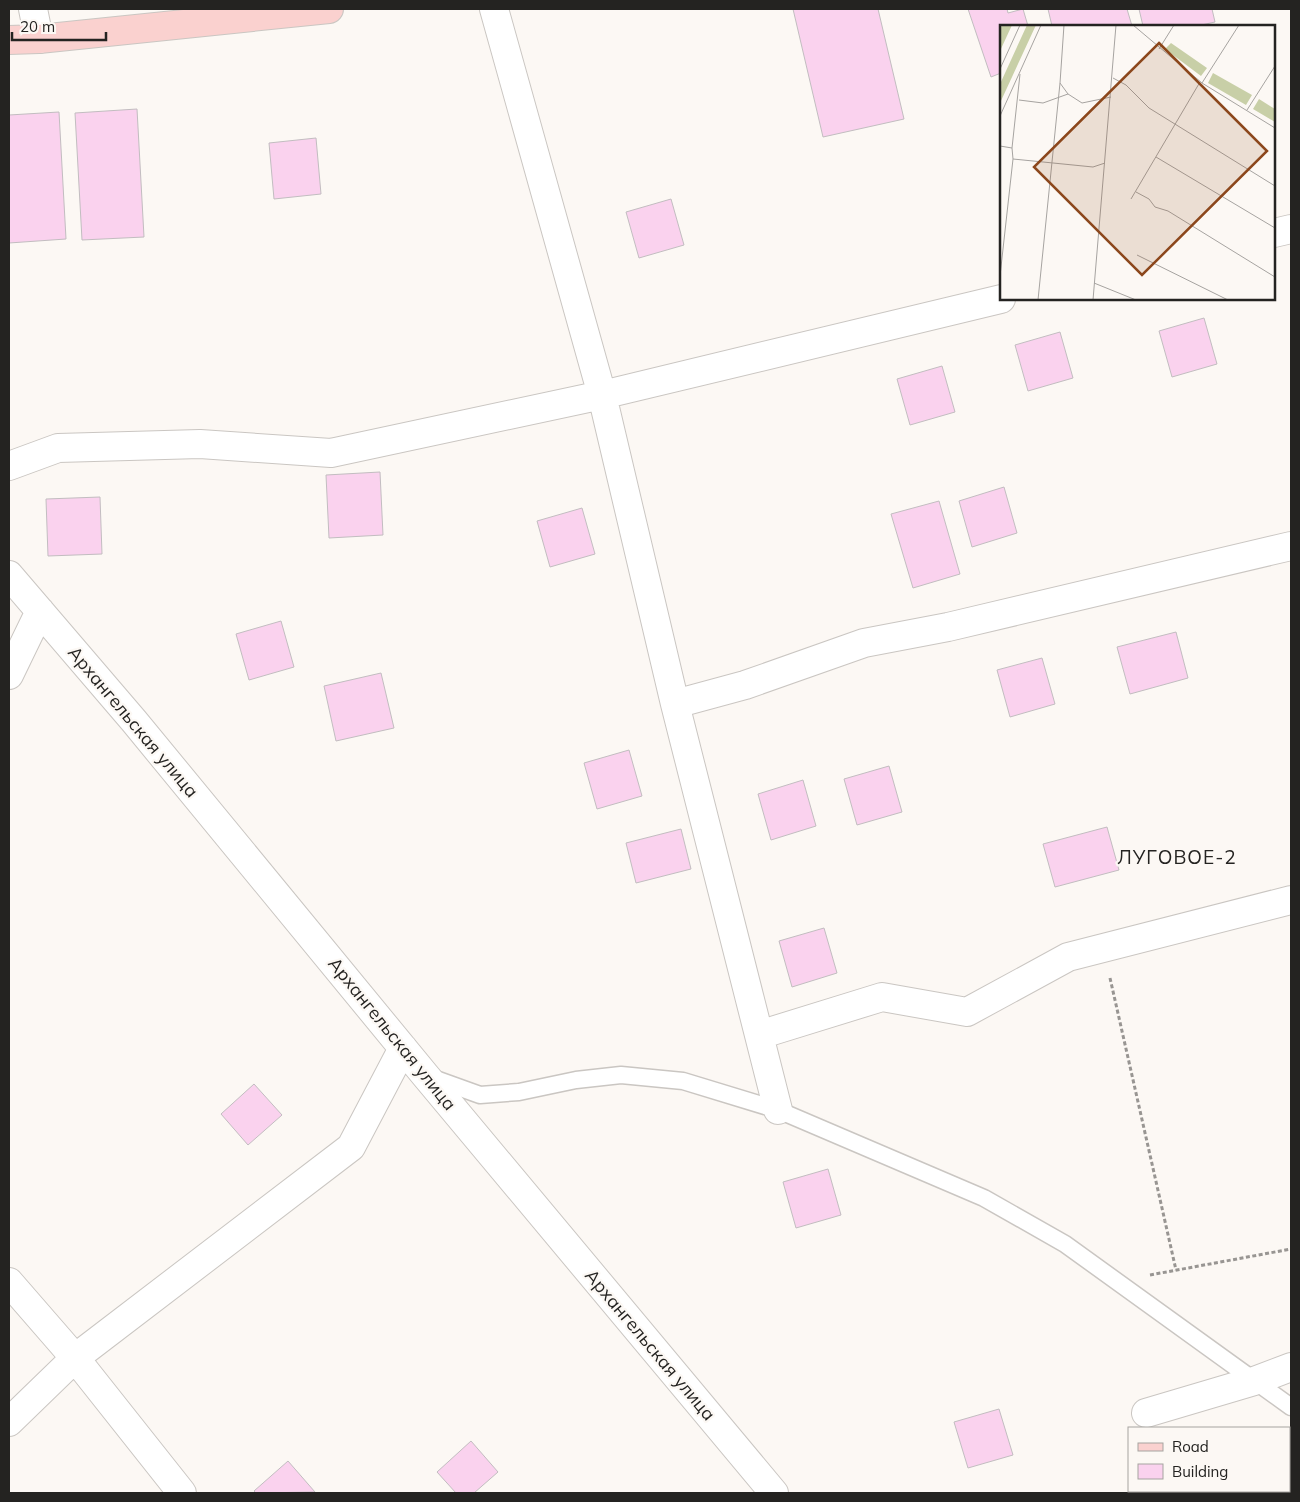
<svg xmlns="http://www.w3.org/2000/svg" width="1300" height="1502" viewBox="0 0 1300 1502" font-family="Mulish,sans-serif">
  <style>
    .building { fill: #fad2ee; stroke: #c2bdc0 }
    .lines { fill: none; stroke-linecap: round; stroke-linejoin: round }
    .lane-casing { stroke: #cac6c2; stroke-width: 19 }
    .street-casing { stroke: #cac6c2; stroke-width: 30 }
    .secondary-casing { stroke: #cac6c2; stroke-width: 30 }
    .path { stroke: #989592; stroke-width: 3; stroke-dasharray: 4 2.5; stroke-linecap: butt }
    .lane { stroke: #fff; stroke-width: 16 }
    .street { stroke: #fff; stroke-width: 28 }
    .secondary { stroke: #fad1cf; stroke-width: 28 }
    .labels { text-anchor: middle; stroke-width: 4.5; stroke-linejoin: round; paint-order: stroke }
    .street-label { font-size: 18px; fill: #242321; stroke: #fcf8f4 }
    .neighbourhood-label { font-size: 19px; letter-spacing: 1px; fill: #242321; stroke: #fcf8f4 }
    .inset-road { fill: none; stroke: #a6a3a0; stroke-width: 1 }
    .view { fill: #8c471c; fill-opacity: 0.15; stroke: #8c471c; stroke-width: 2.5 }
    .inset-edge { fill: none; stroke: #242321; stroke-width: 2.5 }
  </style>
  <rect width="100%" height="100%" fill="#fcf8f4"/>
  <path class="building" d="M793 9H878L904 119 823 137Z
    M968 9H1007L1008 13 1023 9 1028 26H1001V73L991 77Z
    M1048 9H1127L1132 26H1052Z
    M1139 9H1212L1215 22 1197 26H1143Z
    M137 109 144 237 82 240 75 113Z
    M59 112 66 239 9 243V115Z
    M316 138 321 194 274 199 269 143Z
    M671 199 684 245 639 258 626 212Z
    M1204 318 1217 364 1172 377 1159 331Z
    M1060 332 1073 378 1028 391 1015 345Z
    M942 366 955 412 910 425 897 379Z
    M380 472 383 535 329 538 326 475Z
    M1004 487 1017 533 972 547 959 501Z
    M100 497 102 554 48 556 46 499Z
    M939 501 960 574 913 588 891 514Z
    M582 508 595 554 550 567 537 521Z
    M281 621 294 667 249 680 236 634Z
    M1176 632 1188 678 1130 694 1117 647Z
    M1042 658 1055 704 1010 717 997 670Z
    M381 673 394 728 336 741 324 686Z
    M629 750 642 796 597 809 584 763Z
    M889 766 902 812 857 825 844 779Z
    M803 780 816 826 771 840 758 794Z
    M1107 827 1119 870 1055 887 1043 844Z
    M681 829 691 869 636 883 626 843Z
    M824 928 837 973 792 987 779 941Z
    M254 1084 282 1115 248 1145 221 1114Z
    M828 1169 841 1215 796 1228 783 1182Z
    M999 1409 1013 1455 968 1468 954 1422Z
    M471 1441 498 1472 474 1493H456L437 1472Z
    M288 1461 315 1492 256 1493 254 1491Z"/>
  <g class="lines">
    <defs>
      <path id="lane" d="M430 1077 480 1095 519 1092 576 1080 621 1075 683 1081 778 1110 984 1198 1065 1244 1291 1407"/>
      <path id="street" d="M33 9 39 39
        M494 9 602 395 675 704 778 1110
        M1274 233 1291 229
        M9 466 58 448 200 444 331 453 602 395 1001 299
        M9 575 134 721 425 1075 774 1493
        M9 675 40 611
        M675 704 745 685 864 643 948 627 1291 546
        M759 1035 882 997 967 1012 1068 957 1291 900
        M9 1282 75 1358 182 1493
        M1146 1413 1254 1381 1291 1367
        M9 1422 75 1358 351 1147 403 1048"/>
      <path id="secondary" d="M9 40 39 39 329 9"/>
    </defs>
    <use href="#lane" class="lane-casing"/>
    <use href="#street" class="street-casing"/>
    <use href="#secondary" class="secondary-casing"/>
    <path class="path" d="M1110 978 1176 1270
      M1150 1275 1291 1249"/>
    <use href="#lane" class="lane"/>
    <use href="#street" class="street"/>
    <use href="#secondary" class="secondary"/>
  </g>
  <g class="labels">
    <g class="street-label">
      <text transform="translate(133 722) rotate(50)" y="6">Архангельская улица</text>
      <text transform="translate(392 1034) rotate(51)" y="6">Архангельская улица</text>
      <text transform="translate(650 1345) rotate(50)" y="6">Архангельская улица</text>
    </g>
    <g class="neighbourhood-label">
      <text x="1177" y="864">ЛУГОВОЕ-2</text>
    </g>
  </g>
  <g transform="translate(1000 25)">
    <rect width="275" height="275" fill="#fcf8f4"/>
    <path d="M2 0H12L0 26V4ZM27 0H36L0 78V59ZM171 18 207 43 201 51 165 24ZM213 48 252 70 246 80 208 58ZM259 74 275 84V97L253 84Z" fill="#c8cfa7"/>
    <path class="inset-road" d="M64 0 60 58 68 69M133 0 202 58 275 103M159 24 174 0M0 44 20 0M113 53 126 60 149 83 275 161M202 58 239 0M19 75 43 78 68 69 82 78 111 72M247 85 275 41M0 91 41 0M0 121 12 123 13 134 0 251M12 123 20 49M156 132 275 203M13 134 93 142 105 138M136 167 149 174 155 182 168 186 275 252M131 174 200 57M137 230 228 275M94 258 136 275M38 275 60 58M93 275 116 0"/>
    <path class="view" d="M159 18 267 126 142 250 34 142Z"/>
    <rect width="275" height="275" class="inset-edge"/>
  </g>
  <rect width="1300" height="1502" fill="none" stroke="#242321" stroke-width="20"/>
  <rect x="1128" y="1427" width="162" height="65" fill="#fcf8f4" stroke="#a6a3a0"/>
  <rect x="1138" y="1443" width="25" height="8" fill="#fad1cf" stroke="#a6a3a0"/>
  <text x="1172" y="1452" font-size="15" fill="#242321">Road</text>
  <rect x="1138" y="1464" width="25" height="15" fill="#fad2ee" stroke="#a6a3a0"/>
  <text x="1172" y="1477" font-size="15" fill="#242321">Building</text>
  <path d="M12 32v8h94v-8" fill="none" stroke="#242321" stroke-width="2.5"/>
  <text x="20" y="32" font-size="15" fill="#242321" stroke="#fcf8f4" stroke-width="4" paint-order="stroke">20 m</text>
</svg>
